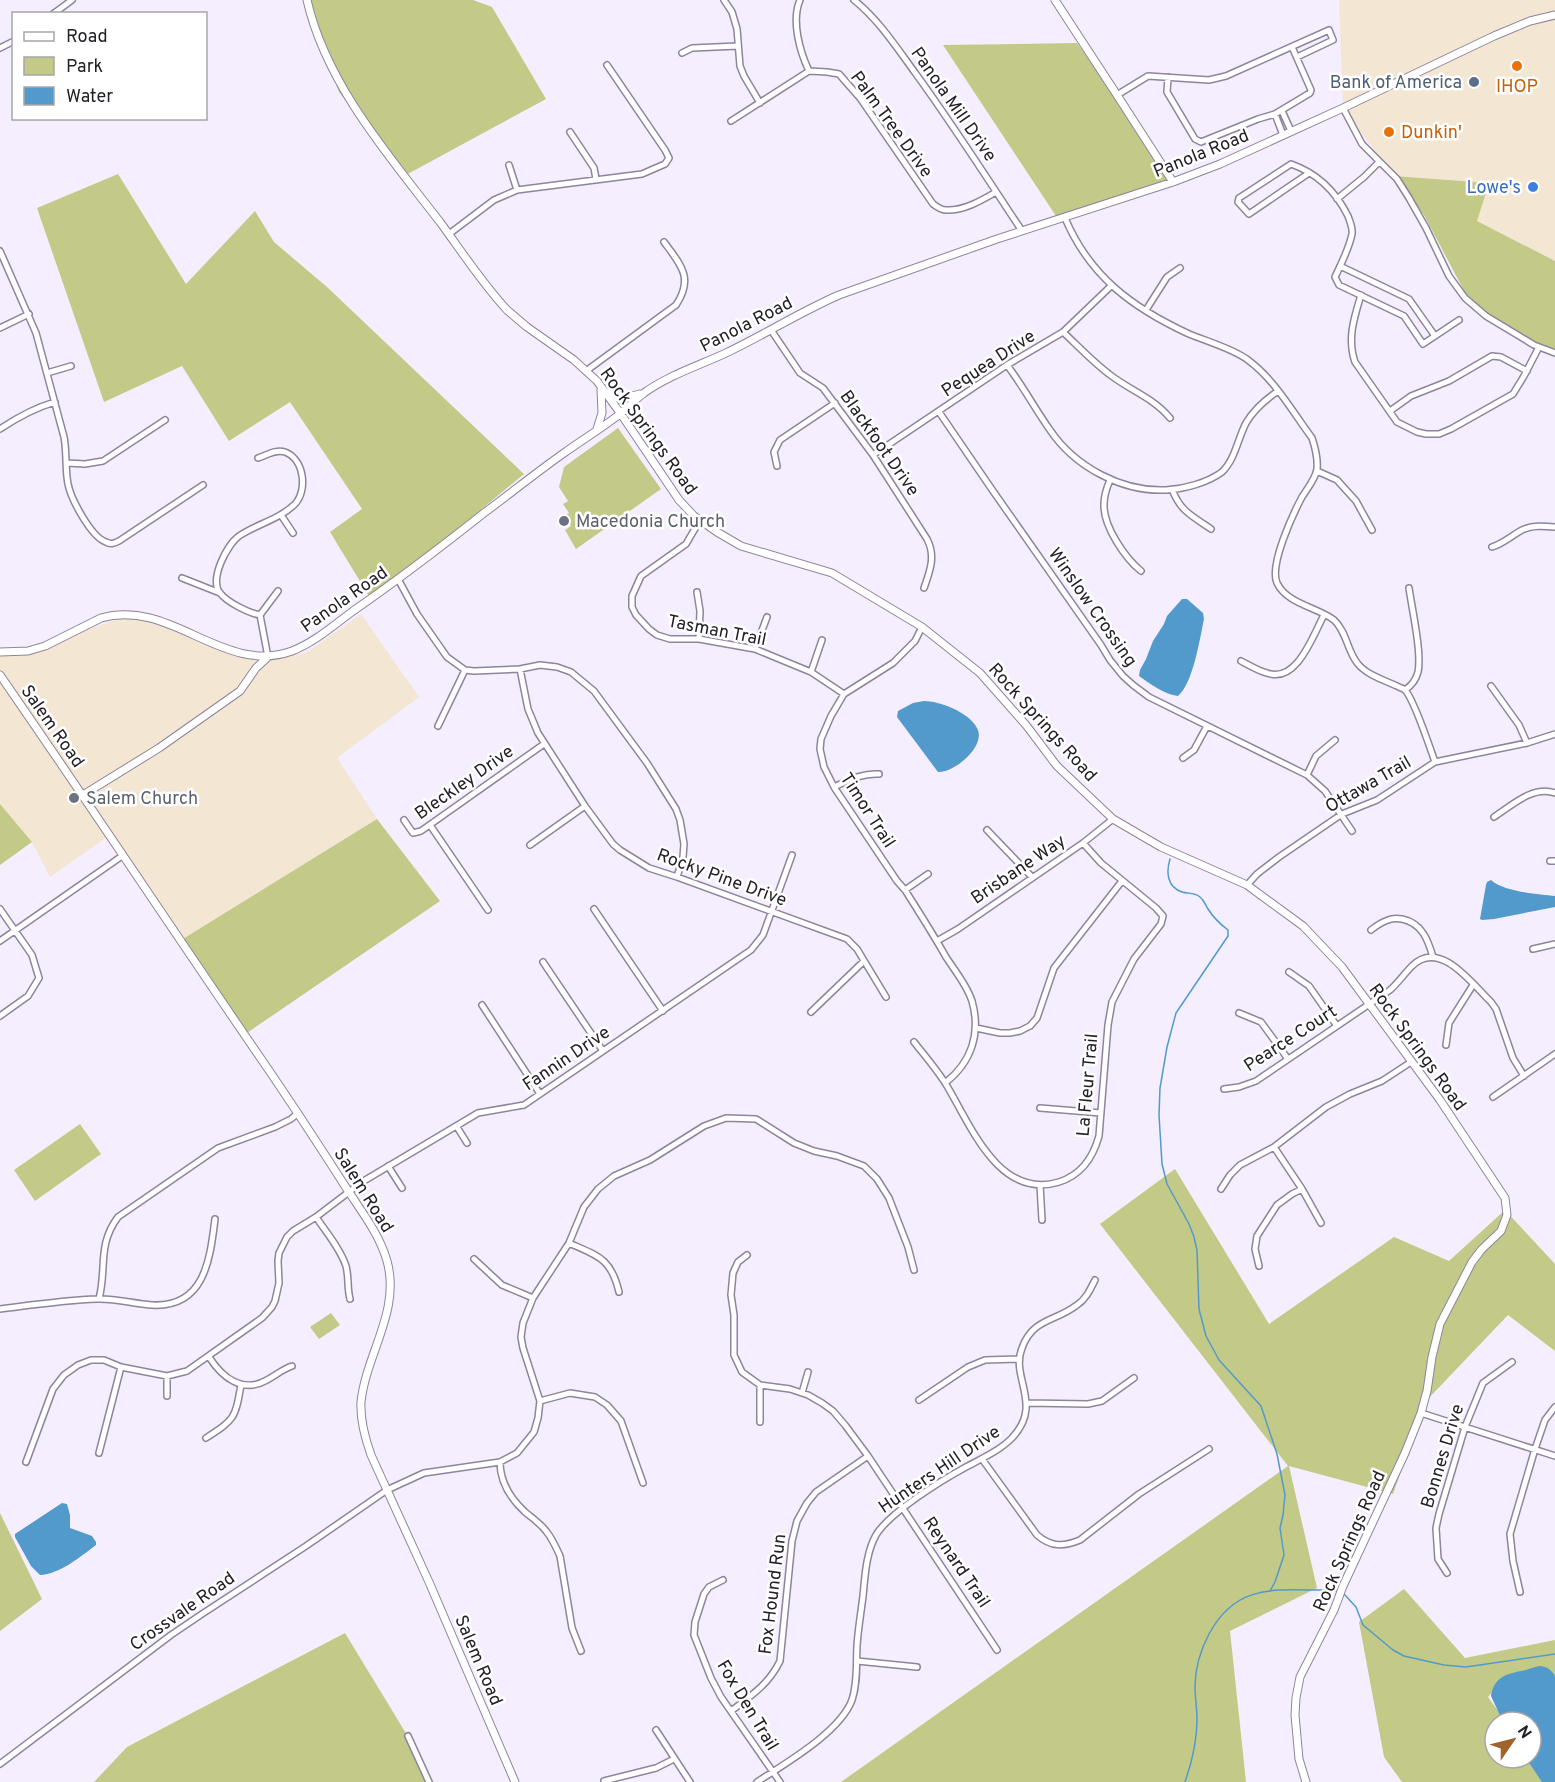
<svg xmlns="http://www.w3.org/2000/svg" width="1555" height="1782" viewBox="0 0 1555 1782" font-family="Overpass,sans-serif">
  <style>
    .commercial { fill: #f3e6d2 }
    .green { fill: #c3c986 }
    .water { fill: #529acb }
    .lines { fill: none; stroke-linecap: round; stroke-linejoin: round }
    .stream { stroke: #529acb; stroke-width: 1.5 }
    .street-casing { stroke: #8f849d; stroke-width: 8 }
    .secondary-casing { stroke: #8f849d; stroke-width: 9 }
    .street { stroke: #fff; stroke-width: 5 }
    .secondary { stroke: #fff; stroke-width: 7 }
    .food-dot { fill: #e8710a; stroke: #fff; stroke-width: 2 }
    .service-dot { fill: #5c6f8a; stroke: #fff; stroke-width: 2 }
    .shop-dot { fill: #3f7fe0; stroke: #fff; stroke-width: 2 }
    .worship-dot { fill: #6b7280; stroke: #fff; stroke-width: 2 }
    .labels { text-anchor: middle; stroke-width: 5; stroke-linejoin: round; paint-order: stroke }
    .service-label { font-size: 18px; fill: #4e5e75; stroke: #fff; text-anchor: end }
    .food-label { font-size: 18px; fill: #c56008; stroke: #fff }
    .street-label { font-size: 18px; fill: #242029; stroke: #fff }
    .shop-label { font-size: 18px; fill: #366cbe; stroke: #fff; text-anchor: end }
    .worship-label { font-size: 18px; fill: #5b616d; stroke: #fff; text-anchor: start }
  </style>
  <rect width="100%" height="100%" fill="#f5eefe"/>
  <path class="commercial" d="M1339 0H1555V261L1476 221 1489 183 1394 176 1343 109Z
    M361 614 419 697 337 758 377 819 178 942 107 837 50 877 32 842 0 804V654L21 650 41 652 86 630 119 619 148 615 199 643 271 658 306 653Z"/>
  <path class="green" d="M311 0H473L492 7 546 99 404 176 380 151 363 122 339 92 324 52Z
    M1077 43 1176 180 1058 219 943 45Z
    M118 174 186 284 255 211 274 242 327 287 524 474 396 580 369 596 330 532 362 509 290 402 229 441 182 366 104 402 37 208Z
    M1394 176 1489 183 1477 221 1555 261V355L1471 304 1424 215Z
    M618 428 661 489 576 549 565 530 571 526 565 516 569 513 563 504 568 501 559 487 564 467Z
    M0 804 32 842 0 865Z
    M377 819 440 901 241 1037 178 942Z
    M80 1124 101 1154 35 1201 14 1170Z
    M1175 1169 1269 1324 1394 1237 1449 1261 1505 1210 1555 1264V1351L1508 1315 1426 1401 1393 1494 1289 1466 1317 1588 1230 1631 1246 1782H841L1288 1466 1100 1224Z
    M331 1313 340 1325 319 1339 310 1327Z
    M0 1513 42 1599 0 1631Z
    M1404 1589 1465 1658 1555 1640V1684L1497 1687 1488 1697 1506 1722H1495V1758H1528L1544 1782H1402L1384 1757 1359 1622Z
    M345 1633 407 1735 429 1782H94L127 1747Z"/>
  <path class="water" d="M1182 599H1187L1203 613 1204 619C1200 638 1193 684 1178 696 1164 694 1150 684 1139 676L1140 670 1146 659 1153 641 1164 624 1167 616Z
    M924 701C939 701 969 712 977 728 987 746 954 773 938 772L897 717 898 711 913 703Z
    M1491 880C1504 892 1538 894 1555 896V907L1494 919 1482 920 1480 919 1486 885 1487 882Z
    M62 1503 67 1504 70 1515V1528L92 1536 96 1542V1545C80 1557 60 1574 40 1575L31 1566 15 1537V1534Z
    M1540 1666C1547 1667 1551 1669 1555 1676V1782H1542L1526 1758H1531V1722H1503L1491 1696C1494 1678 1505 1674 1521 1671 1528 1670 1534 1667 1540 1666Z"/>
  <g class="lines">
    <path class="stream" d="M1170 859C1166 872 1167 887 1182 892 1188 894 1194 892 1200 897 1204 900 1205 904 1208 909 1213 917 1220 924 1228 930V936L1176 1013 1167 1047 1160 1088 1159 1115 1162 1164 1167 1184 1189 1224 1194 1237 1197 1250 1199 1309 1206 1336 1219 1360 1261 1406 1277 1454 1285 1495 1283 1515 1280 1528 1284 1555 1275 1582 1270 1591
      M1344 1594 1356 1607 1363 1625 1393 1650 1404 1656 1444 1665 1466 1667 1555 1654
      M1185 1782C1192 1762 1197 1740 1197 1719 1197 1708 1195 1698 1195 1687 1195 1669 1200 1651 1209 1634 1238 1580 1280 1591 1334 1590L1339 1592"/>
    <defs>
      <path id="street" d="M724 0 732 12 737 29 740 66 744 76 760 103
        M800 0C791 21 800 52 809 71
        M854 0C879 20 897 48 916 74 953 125 987 178 1022 231
        M53 14 72 0
        M0 48 14 41
        M682 53 692 48 738 46
        M1168 77 1167 92 1195 139 1201 142 1258 119 1275 114 1310 93 1311 90 1292 47
        M1117 95 1148 76 1209 80 1226 76 1329 30 1333 40 1297 57
        M1343 108 1362 144 1397 179 1409 198 1426 228 1449 276 1465 298 1486 316 1534 345 1555 353
        M1282 111 1291 131
        M1275 114 1283 135
        M731 121 809 71 827 72 839 74 860 98 933 204C937 207 942 210 946 210 964 211 982 200 996 192
        M570 132 594 168 596 179
        M509 165 517 190
        M1309 173 1249 214 1238 202 1239 198 1291 164C1317 173 1336 192 1348 216 1350 222 1353 228 1352 234 1349 249 1341 264 1335 277L1339 285 1404 316 1423 344 1459 320
        M1337 199 1364 177 1379 162
        M1065 218C1090 277 1133 308 1189 334 1206 341 1234 349 1248 360 1275 380 1292 411 1312 438 1315 447 1318 459 1317 469 1316 478 1307 489 1302 497 1293 514 1269 565 1277 583 1287 604 1317 607 1334 620 1347 632 1347 651 1358 664 1367 675 1384 680 1397 686 1400 688 1403 688 1405 690 1414 699 1430 748 1435 762
        M449 234 494 200 517 190 642 174 665 164 669 158 665 150 607 65
        M0 251 36 333 64 437C67 452 65 469 68 484 71 499 91 537 106 542 111 545 115 543 119 541L203 485
        M1340 266 1409 299 1435 336
        M1361 295C1354 318 1347 339 1355 362L1397 422 1417 432 1426 434H1439L1451 429 1513 394 1524 376 1539 347
        M1146 310 1167 277 1180 268
        M0 328 29 314
        M771 330 800 373 823 388 873 455 927 539C936 556 930 571 924 588
        M1063 332C1078 346 1093 362 1109 374 1129 390 1154 398 1170 418
        M1007 365C1023 386 1035 409 1050 430 1075 467 1122 492 1166 490 1184 489 1207 483 1222 472 1235 460 1238 438 1246 423 1254 409 1265 400 1278 391
        M586 371 676 305C694 278 681 265 664 242
        M47 373 71 366
        M1390 411 1411 396 1449 381 1492 356 1501 357 1527 371
        M939 412 993 491 1101 645 1110 660 1123 676 1133 685 1149 697 1307 775 1325 791 1352 831
        M0 429C18 417 34 408 55 402
        M873 455 1007 365 1063 332 1111 286
        M258 458C267 455 276 449 285 452 304 459 308 490 295 504 280 519 257 524 239 536 227 545 209 579 220 593 228 603 249 613 260 615
        M67 463 85 464 103 461 165 420
        M777 466 774 452 780 440 835 403
        M1317 471 1337 480 1356 501 1372 530
        M1110 480C1107 487 1104 496 1104 504 1103 526 1125 558 1141 571
        M1172 489C1180 511 1192 516 1211 529
        M281 515 293 533
        M700 520 686 544 641 576 632 596V607L636 615 649 629 657 635 670 639H699L755 649 811 672 844 694
        M1492 547C1504 543 1511 536 1522 530 1532 525 1544 526 1555 527
        M182 578 220 593
        M398 579 417 614 447 657 465 670 474 671 520 669 540 665 557 667 571 672 594 691 647 763 676 809 680 820 684 844 683 857 677 877
        M697 592 700 611 699 639
        M260 615 268 657
        M260 615 278 591
        M922 627 915 641 893 663 844 694 831 716 821 739 820 749 824 767 834 787 897 881 905 890C919 912 933 934 946 957 955 971 967 985 972 1001 981 1033 972 1062 945 1083
        M755 649 767 617
        M1241 661C1249 665 1258 671 1267 673 1297 684 1313 635 1324 615
        M520 669 528 709 538 733 585 806 613 844 620 850 649 868 677 877 847 939 857 949 886 997
        M811 672 822 640
        M1491 686 1519 725 1527 743
        M1405 690C1411 686 1416 680 1418 672 1422 653 1412 609 1409 588
        M438 726 465 670
        M1183 758 1194 750 1207 726
        M1307 775 1316 756 1335 740
        M834 787C849 780 862 773 879 774
        M1494 817C1511 806 1533 785 1555 793
        M404 820 413 833 421 831 544 744
        M430 825 488 910
        M987 830 1032 877
        M530 845 585 806
        M1550 861H1555
        M1247 885 1257 874 1279 857 1342 814 1377 800 1435 762 1527 743 1555 734
        M905 890 928 874
        M0 909 32 955 39 978 28 996 0 1016
        M594 909 663 1011
        M1371 930C1376 926 1382 922 1388 920 1393 918 1396 918 1402 919 1422 923 1428 940 1433 957
        M0 941 122 856
        M937 941 958 929 1083 843 1113 819
        M1533 949 1555 944
        M543 962 603 1051
        M1289 972 1309 986 1337 1026
        M482 1005 540 1094
        M811 1012 864 961
        M1239 1013 1261 1022 1288 1059
        M976 1028 1000 1033H1010L1020 1031 1030 1026 1037 1018 1054 968 1122 881
        M914 1042C925 1056 938 1071 947 1086 971 1126 999 1200 1059 1182 1081 1175 1093 1158 1099 1136L1108 1025 1112 1002 1134 959 1161 924 1163 916 1156 908 1101 863 1083 843
        M1446 1045 1449 1023 1473 985
        M1224 1089 1239 1087 1256 1081 1390 990C1398 983 1404 974 1412 966 1440 938 1473 985 1491 1002L1496 1009 1513 1058 1524 1076
        M1493 1097 1555 1054
        M1040 1108 1101 1113
        M457 1127 467 1143
        M1274 1147 1302 1189 1321 1223
        M388 1166 402 1188
        M1040 1185 1042 1220
        M1221 1189 1230 1175 1240 1165 1274 1147 1326 1107 1350 1094 1382 1081 1411 1062
        M316 1217C326 1232 340 1248 346 1266 349 1277 347 1288 350 1299
        M569 1243C598 1256 611 1258 619 1292
        M747 1255 738 1262 733 1273 731 1295 734 1315V1355L742 1372 760 1385 790 1389 808 1395 822 1403 833 1411 845 1425 868 1456 997 1650
        M474 1259 502 1285 533 1298
        M1259 1266 1255 1249 1257 1236 1277 1205 1292 1194 1302 1189
        M99 1299C107 1268 97 1245 118 1217L218 1148 275 1127 291 1119 298 1113
        M0 1309C32 1305 65 1300 97 1299 115 1298 134 1304 152 1305 205 1308 210 1259 215 1219
        M209 1357C222 1377 242 1394 267 1380 276 1375 283 1369 292 1366
        M167 1376V1396
        M802 1393 808 1372
        M919 1400 968 1367 985 1360 1018 1359
        M540 1401 570 1393 595 1397 607 1405 621 1421 643 1483
        M1027 1403 1088 1404 1102 1401 1134 1378
        M1421 1413 1555 1456
        M760 1422V1385
        M206 1438C235 1419 235 1419 241 1385
        M99 1453 121 1367
        M982 1459 1037 1535C1051 1547 1063 1547 1080 1540L1139 1494 1209 1449
        M26 1462 53 1389 64 1375 78 1365 91 1360H104L121 1367 167 1376 187 1371 262 1318 272 1307 275 1301 279 1283 278 1261 279 1253 287 1237 293 1231 316 1217 362 1182 478 1113 524 1105 751 950 763 935 792 855
        M500 1462C500 1482 511 1499 525 1512 532 1518 540 1523 546 1531 552 1538 556 1547 560 1556L572 1628 581 1651
        M1447 1573 1438 1559 1436 1528 1439 1514 1465 1427 1483 1383 1512 1362
        M723 1580 709 1587 704 1594 695 1622 694 1635 711 1678 721 1697 780 1782
        M1520 1592 1513 1561 1510 1534 1535 1449 1545 1420 1555 1407
        M857 1661 917 1667
        M731 1711C751 1696 769 1684 780 1661L792 1541 797 1521 807 1503 816 1492 868 1456
        M656 1730 690 1782
        M408 1736 429 1782
        M0 1764 171 1635 202 1614 306 1546 387 1490 424 1473 500 1462 517 1453 534 1432 538 1418 540 1401 523 1348 521 1337 523 1323 533 1298 569 1243 584 1207 598 1189 614 1176 650 1160 704 1126 726 1118 756 1119 794 1143 814 1151 837 1156 864 1166 877 1179 889 1198 908 1247 914 1270
        M604 1781 656 1768 674 1759
        M757 1782C786 1763 840 1732 852 1700 858 1682 856 1663 857 1646 858 1629 861 1613 863 1596 865 1576 866 1553 876 1535 890 1512 942 1480 966 1467 981 1459 999 1451 1012 1438 1044 1404 1010 1378 1022 1348 1033 1318 1055 1322 1077 1305 1086 1299 1090 1290 1095 1280"/>
      <path id="secondary" d="M307 0C326 84 389 156 440 222 462 252 482 283 507 310L527 327 574 360 597 381 621 414 679 500 694 516 717 532 741 546 832 573 922 627 980 673 1026 725 1057 766 1113 819 1161 847 1247 885 1303 926 1342 967 1440 1100 1505 1198 1507 1215 1501 1231 1482 1249 1472 1262 1440 1324 1432 1357 1427 1391 1421 1413 1405 1453 1343 1586 1334 1610 1300 1677 1296 1698 1295 1715 1299 1759 1306 1782
        M1055 0 1117 95 1173 182
        M608 393 620 399 640 394
        M597 429 602 413 601 390
        M0 652 28 651 45 646 101 618C171 598 223 676 292 651 315 642 334 625 353 611 398 580 441 547 484 513 511 493 537 472 564 453 582 440 602 428 620 414 628 408 635 399 644 393 669 375 698 366 726 353 764 335 800 312 839 295L997 239 1173 182 1220 164 1343 108 1494 36 1530 21 1555 15
        M0 675C90 805 178 938 268 1069 294 1107 320 1147 345 1186 361 1211 379 1233 387 1261 401 1311 366 1354 361 1402 360 1420 365 1438 371 1455L429 1582 515 1782
        M83 795 159 748 240 691 256 668 268 657"/>
    </defs>
    <use href="#street" class="street-casing"/>
    <use href="#secondary" class="secondary-casing"/>
    <use href="#street" class="street"/>
    <use href="#secondary" class="secondary"/>
  </g>
  <g class="food-dot">
    <circle cx="1517" cy="66" r="6"/>
    <circle cx="1389" cy="132" r="6"/>
  </g>
  <circle class="service-dot" cx="1474" cy="82" r="6"/>
  <circle class="shop-dot" cx="1533" cy="187" r="6"/>
  <g class="worship-dot">
    <circle cx="564" cy="521" r="6"/>
    <circle cx="74" cy="798" r="6"/>
  </g>
  <g class="labels">
    <g class="service-label">
      <text x="1462" y="88">Bank of America</text>
    </g>
    <g class="food-label">
      <text x="1517" y="92">IHOP</text>
      <text x="1401" y="138" text-anchor="start">Dunkin'</text>
    </g>
    <g class="street-label">
      <text transform="translate(954 104) rotate(55)" y="6">Panola Mill Drive</text>
      <text transform="translate(892 124) rotate(54)" y="6">Palm Tree Drive</text>
      <text transform="translate(1201 153) rotate(-22)" y="6">Panola Road</text>
      <text transform="translate(746 324) rotate(-27)" y="6">Panola Road</text>
      <text transform="translate(988 363) rotate(-33)" y="6">Pequea Drive</text>
      <text transform="translate(649 431) rotate(54)" y="6">Rock Springs Road</text>
      <text transform="translate(880 443) rotate(55)" y="6">Blackfoot Drive</text>
      <text transform="translate(344 599) rotate(-35)" y="6">Panola Road</text>
      <text transform="translate(1093 607) rotate(55)" y="6">Winslow Crossing</text>
      <text transform="translate(717 630) rotate(11)" y="6">Tasman Trail</text>
      <text transform="translate(1043 722) rotate(48)" y="6">Rock Springs Road</text>
      <text transform="translate(53 726) rotate(55)" y="6">Salem Road</text>
      <text transform="translate(464 782) rotate(-35)" y="6">Bleckley Drive</text>
      <text transform="translate(1368 784) rotate(-30)" y="6">Ottawa Trail</text>
      <text transform="translate(868 810) rotate(57)" y="6">Timor Trail</text>
      <text transform="translate(1018 869) rotate(-34)" y="6">Brisbane Way</text>
      <text transform="translate(722 877) rotate(20)" y="6">Rocky Pine Drive</text>
      <text transform="translate(1290 1038) rotate(-33)" y="6">Pearce Court</text>
      <text transform="translate(1418 1047) rotate(54)" y="6">Rock Springs Road</text>
      <text transform="translate(566 1058) rotate(-34)" y="6">Fannin Drive</text>
      <text transform="translate(1087 1085) rotate(-85)" y="6">La Fleur Trail</text>
      <text transform="translate(364 1190) rotate(58)" y="6">Salem Road</text>
      <text transform="translate(1442 1456) rotate(-73)" y="6">Bonnes Drive</text>
      <text transform="translate(939 1469) rotate(-34)" y="6">Hunters Hill Drive</text>
      <text transform="translate(1349 1541) rotate(-66)" y="6">Rock Springs Road</text>
      <text transform="translate(957 1562) rotate(56)" y="6">Reynard Trail</text>
      <text transform="translate(772 1594) rotate(-83)" y="6">Fox Hound Run</text>
      <text transform="translate(182 1611) rotate(-35)" y="6">Crossvale Road</text>
      <text transform="translate(479 1660) rotate(67)" y="6">Salem Road</text>
      <text transform="translate(748 1705) rotate(59)" y="6">Fox Den Trail</text>
    </g>
    <g class="shop-label">
      <text x="1521" y="193">Lowe's</text>
    </g>
    <g class="worship-label">
      <text x="576" y="527">Macedonia Church</text>
      <text x="86" y="804">Salem Church</text>
    </g>
  </g>
  <rect x="12" y="12" width="195" height="108" fill="#ffffff" stroke="#a7a6a9" stroke-width="1.5"/>
  <rect x="24" y="32" width="30" height="9" fill="#ffffff" stroke="#a7a6a9" stroke-width="1.5"/>
  <text x="66" y="42" font-size="18" fill="#242029">Road</text>
  <rect x="24" y="57" width="30" height="18" fill="#c3c986" stroke="#a7a6a9" stroke-width="1.5"/>
  <text x="66" y="72" font-size="18" fill="#242029">Park</text>
  <rect x="24" y="87" width="30" height="18" fill="#529acb" stroke="#a7a6a9" stroke-width="1.5"/>
  <text x="66" y="102" font-size="18" fill="#242029">Water</text>
  <g transform="translate(1513 1740) rotate(55)"><circle r="28" fill="#ffffff" stroke="#a7a6a9" stroke-width="1.5"/>
  <path d="M0-4.5L10 22L0 15L-10 22Z" fill="#a16329"/>
  <text y="-9" font-size="16" font-weight="bold" text-anchor="middle" fill="#242029">N</text>
  </g>
</svg>
